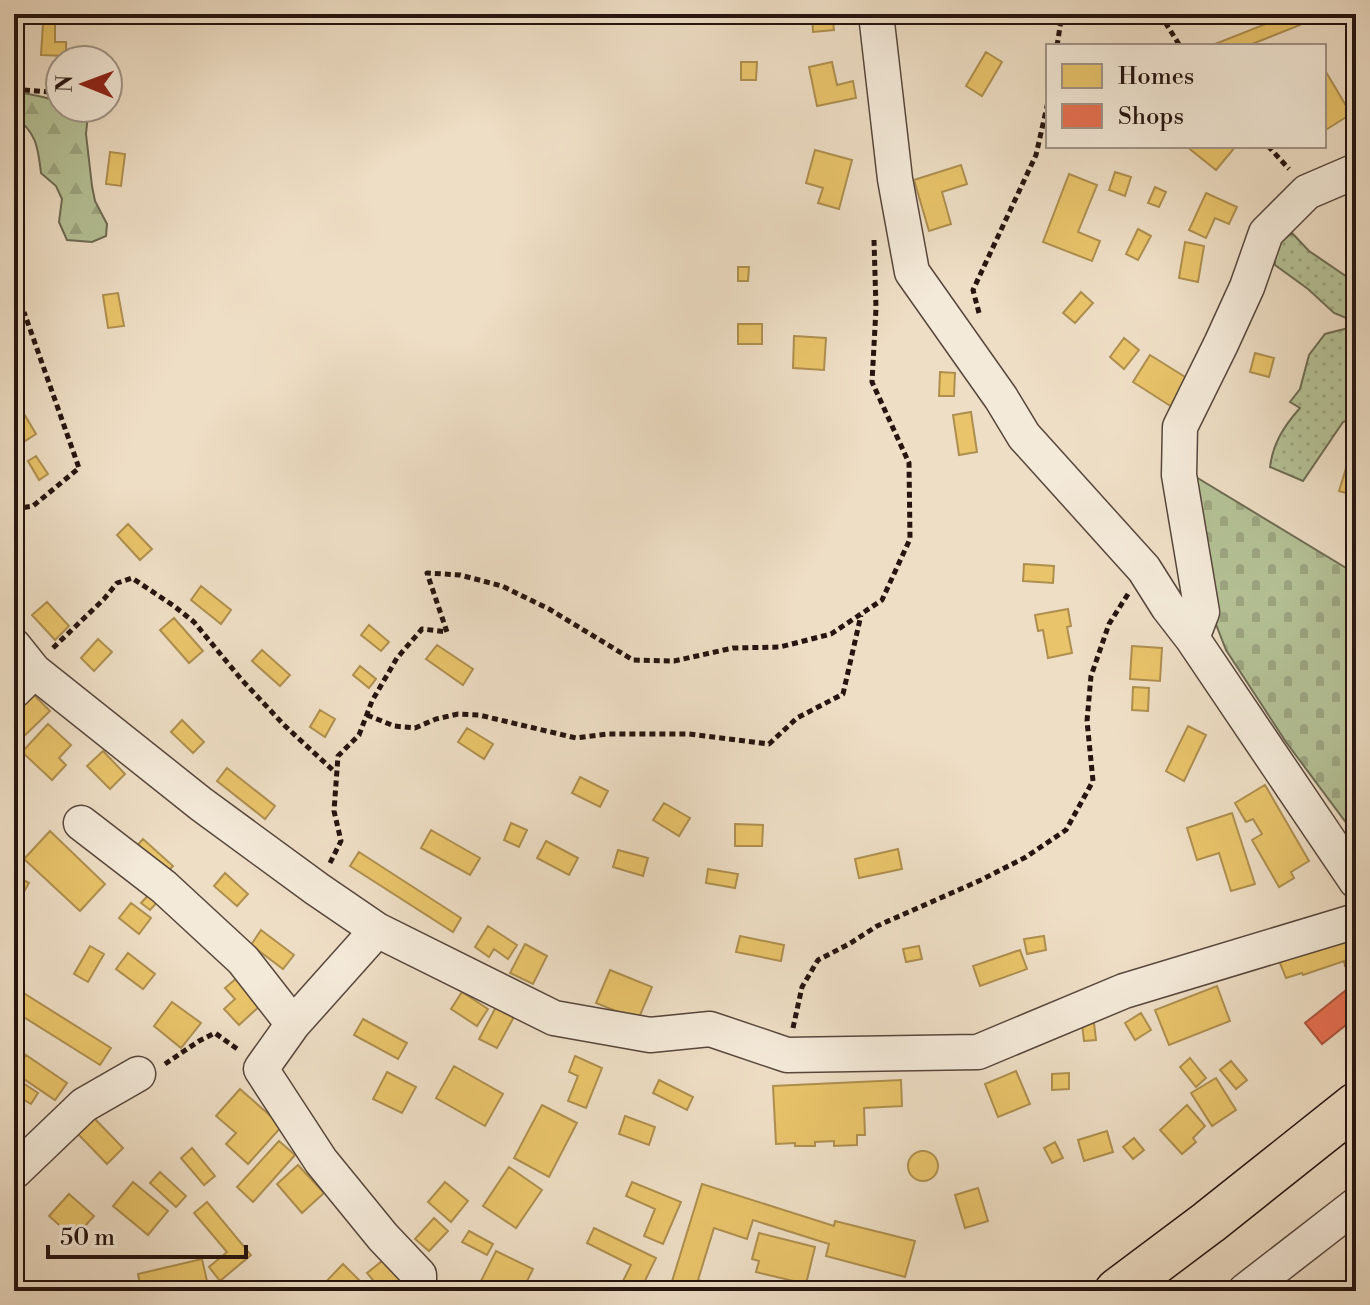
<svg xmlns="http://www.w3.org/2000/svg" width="1370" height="1305" viewBox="0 0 1370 1305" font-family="'Libre Bodoni',serif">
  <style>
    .grass { fill: url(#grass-dots); stroke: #6d6b53; stroke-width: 2 }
    .forest { fill: url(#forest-firs); stroke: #6d6b53; stroke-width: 2 }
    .cemetery { fill: url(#cemetery-stones); stroke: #6d6b53; stroke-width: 2 }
    .homes { fill: #e9c46a; stroke: #ae8f4f; stroke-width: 2 }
    .shops { fill: #e76f51; stroke: #ad543d; stroke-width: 2 }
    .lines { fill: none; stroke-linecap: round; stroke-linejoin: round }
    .minor-casing { stroke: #57463c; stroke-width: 37 }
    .major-casing { stroke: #25140f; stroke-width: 47 }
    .path { stroke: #25140f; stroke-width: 5; stroke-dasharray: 6 4; stroke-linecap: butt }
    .minor { stroke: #f4ead9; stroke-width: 34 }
    .major { stroke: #eedec5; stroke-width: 44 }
  </style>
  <defs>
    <pattern id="grass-dots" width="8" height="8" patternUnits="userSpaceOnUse" patternTransform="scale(2)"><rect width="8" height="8" fill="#b5c297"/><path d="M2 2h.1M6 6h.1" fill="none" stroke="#9ca681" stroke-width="1.8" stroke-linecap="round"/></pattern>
    <pattern id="forest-firs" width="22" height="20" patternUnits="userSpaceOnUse" patternTransform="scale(2)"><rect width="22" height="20" fill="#b5c297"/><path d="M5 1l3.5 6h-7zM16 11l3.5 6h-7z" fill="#9ca681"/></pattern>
    <pattern id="cemetery-stones" width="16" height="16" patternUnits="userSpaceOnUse" patternTransform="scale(2)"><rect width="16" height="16" fill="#b5c297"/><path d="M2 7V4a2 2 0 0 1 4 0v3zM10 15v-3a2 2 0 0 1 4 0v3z" fill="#9ca681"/></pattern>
  </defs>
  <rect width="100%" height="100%" fill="#eedec5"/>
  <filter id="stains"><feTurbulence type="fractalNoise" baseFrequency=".0025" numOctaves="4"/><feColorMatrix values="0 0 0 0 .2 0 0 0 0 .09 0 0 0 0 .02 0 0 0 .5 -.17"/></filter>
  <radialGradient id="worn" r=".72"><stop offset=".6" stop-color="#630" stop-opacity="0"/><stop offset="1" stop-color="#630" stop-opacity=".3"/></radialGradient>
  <path class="grass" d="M1292 233 1309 251 1356 283V322L1334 313 1308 289 1275 265 1273 248Z
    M1356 326V416L1343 422 1303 481 1270 467C1273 443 1284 426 1300 408L1290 402 1300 389 1309 355 1325 334Z"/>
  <path class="forest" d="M14 91 43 97 60 102V108H84L88 114 86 134 92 186 95 201 107 224 106 236 92 242 67 240 59 222 62 199 56 186 41 173C38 146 36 132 14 116Z"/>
  <path class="cemetery" d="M1191 474 1356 574V836L1286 742 1226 650 1205 596Z"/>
  <path class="homes" d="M812 14H832L834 30 813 32Z
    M1291 14H1296L1300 25 1247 46H1210Z
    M43 24H55V42H66V56L41 55Z
    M986 52 1002 62 982 96 966 86Z
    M741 62H757L756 80H741Z
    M832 62 837 85 853 81 856 98 817 106 809 67Z
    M1326 72 1351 114 1324 131V74Z
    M1186 146H1236L1216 170Z
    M815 150 852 160 839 209 818 203 823 188 806 183Z
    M110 152 125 154 121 186 106 184Z
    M961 165 967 184 942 192 951 224 929 231 914 180Z
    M1115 172 1131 177 1125 196 1109 190Z
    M1069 174 1097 185 1078 232 1100 241 1092 261 1043 242Z
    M1155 187 1166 192 1159 207 1148 203Z
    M1206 193 1237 207 1229 224 1215 218 1206 238 1189 230Z
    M1356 226V251L1346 231Z
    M1138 229 1151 236 1138 260 1126 254Z
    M1185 242 1204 246 1198 282 1179 278Z
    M738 267H749L748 281H738Z
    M1081 292 1093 303 1075 323 1063 313Z
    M118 293 124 326 108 328 103 295Z
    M738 324H762V344H738Z
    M794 336 826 338 824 370 793 368Z
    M1124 338 1139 350 1124 369 1110 357Z
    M1255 353 1274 358 1269 377 1250 372Z
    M1150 355 1190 380 1172 407 1133 382Z
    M940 372 955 373 954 396H939Z
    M14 397 36 434 25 441 14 423Z
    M971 412 977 452 959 455 953 415Z
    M36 456 48 474 39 480 28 461Z
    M1347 465 1356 467V496L1339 491Z
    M128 524 152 549 140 560 117 535Z
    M1024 564 1054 566 1053 583 1023 581Z
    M201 586 231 610 221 624 191 600Z
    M47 602 69 626 55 640 32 615Z
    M1068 609 1071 626 1067 627 1072 653 1048 658 1043 630 1038 631 1035 615Z
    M174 618 203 651 189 663 160 630Z
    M369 625 389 642 381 651 361 635Z
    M98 639 112 652 94 671 81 658Z
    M437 645 473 669 463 685 426 659Z
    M1132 646 1162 648 1160 681 1130 679Z
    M262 650 290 675 280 686 252 661Z
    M360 666 376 679 369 688 353 675Z
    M1133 687 1149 688 1148 711 1132 710Z
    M28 689 50 711 17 743 14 740V702Z
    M320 710 335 719 325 737 310 727Z
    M182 720 204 742 193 753 171 732Z
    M48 724 71 745 59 758 66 765 52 780 22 752Z
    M1188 726 1206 735 1184 781 1166 771Z
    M467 728 493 744 484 759 458 742Z
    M103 751 125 774 110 789 87 766Z
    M227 768 275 806 265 819 217 781Z
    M580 777 608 791 600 807 572 793Z
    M1265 785 1309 861 1291 872 1294 878 1279 887 1252 840 1262 834 1253 819 1246 822 1235 803Z
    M664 803 690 818 679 836 653 820Z
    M1232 813 1255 884 1231 891 1219 853 1197 860 1187 828Z
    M511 823 527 830 519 847 504 840Z
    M735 824 763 825 762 846H735Z
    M431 830 480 858 470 875 421 848Z
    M50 831 105 884 80 911 24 859Z
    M143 839 173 866 163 877 133 850Z
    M546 841 578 858 569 875 537 858Z
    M898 849 902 869 859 878 855 859Z
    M618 850 648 858 643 876 613 867Z
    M359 852 461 918 453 932 350 866Z
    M708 869 738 874 735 888 706 883Z
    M225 873 248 894 237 906 214 886Z
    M14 875 29 883 21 897 14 893Z
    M156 887 164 895 150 910 141 903Z
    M131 903 151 918 139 934 119 918Z
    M488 926 517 945 508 959 494 949 489 957 475 947Z
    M261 930 294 955 283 969 251 945Z
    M1356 931V962L1345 966 1344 961 1303 975 1302 973 1286 978 1278 958Z
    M740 936 784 945 781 961 736 952Z
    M1044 936 1046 950 1027 954 1024 939Z
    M525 944 547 956 533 984 510 973Z
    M90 946 104 954 88 982 74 974Z
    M919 946 922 959 906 962 903 949Z
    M1020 950 1027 969 980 986 973 966Z
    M128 953 155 974 143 989 116 969Z
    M610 970 652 987 638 1020 596 1003Z
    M238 977 262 1004 239 1025 224 1009 235 999 225 988Z
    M1217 986 1230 1021 1169 1045 1155 1010Z
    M14 987 111 1048 100 1065 14 1011Z
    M462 992 488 1009 477 1026 451 1009Z
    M172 1002 201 1023 181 1048 154 1026Z
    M496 1007 514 1017 497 1048 479 1039Z
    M1141 1013 1151 1030 1135 1040 1125 1023Z
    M363 1019 407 1043 398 1059 354 1035Z
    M1094 1023 1096 1040 1084 1041 1082 1024Z
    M26 1055 67 1083 55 1100 15 1073Z
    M575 1056 602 1068 586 1108 568 1101 578 1076 569 1072Z
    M1190 1058 1206 1078 1196 1087 1180 1067Z
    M1231 1061 1247 1080 1236 1089 1220 1070Z
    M454 1066 503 1094 485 1126 436 1098Z
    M1016 1071 1030 1104 998 1117 985 1084Z
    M387 1072 416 1087 402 1113 373 1099Z
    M1069 1073V1089L1052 1090V1074Z
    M14 1077 38 1093 31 1104 14 1094Z
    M1216 1078 1236 1110 1212 1126 1191 1093Z
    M659 1080 693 1097 687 1110 653 1093Z
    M901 1080 902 1106 864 1108 865 1135H857V1145L834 1146V1141L815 1142V1146H795V1143L776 1144 773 1086Z
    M240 1089 282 1126 248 1164 226 1144 236 1133 216 1116Z
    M542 1105 577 1123 549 1177 514 1158Z
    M1187 1105 1205 1126 1193 1138 1196 1142 1182 1154 1160 1130Z
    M625 1116 655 1127 649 1145 619 1134Z
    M93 1117 123 1148 107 1164 77 1133Z
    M1107 1131 1113 1152 1084 1161 1078 1140Z
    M1134 1138 1144 1150 1133 1159 1123 1147Z
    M279 1141 295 1155 253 1202 237 1187Z
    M1055 1142 1063 1158 1052 1163 1044 1148Z
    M192 1148 215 1176 204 1185 181 1158Z
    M908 1166a15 15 0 1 1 30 0a15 15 0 1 1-30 0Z
    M298 1165 324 1193 302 1213 277 1184Z
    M509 1167 542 1190 516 1228 483 1206Z
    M160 1172 186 1196 176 1207 150 1183Z
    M133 1182 168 1211 148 1235 113 1206Z
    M445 1182 468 1201 451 1222 428 1202Z
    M632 1182 681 1202 663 1244 644 1236 655 1209 626 1196Z
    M702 1184 834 1226 835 1221 915 1241 905 1277 826 1256 829 1244 753 1220 747 1239 714 1228 698 1280 708 1283 705 1291H669Z
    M978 1188 988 1221 965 1228 955 1195Z
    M69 1194 94 1216 74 1238 49 1216Z
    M207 1202 251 1255 220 1281 209 1267 227 1252 194 1213Z
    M434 1218 448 1231 429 1251 415 1239Z
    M594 1228 656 1258 640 1291H618L631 1265 587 1243Z
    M469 1231 493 1244 487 1255 462 1242Z
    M759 1233 815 1247 806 1284 756 1272 759 1261 752 1259Z
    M496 1251 533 1269 522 1291H476Z
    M392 1253 410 1276 398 1285 403 1291H382L367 1273Z
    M202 1259 207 1281 163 1291H141L138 1274Z
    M343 1264 370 1291 318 1290Z"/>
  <path class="shops" d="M1356 982V1017L1322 1044 1305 1023Z"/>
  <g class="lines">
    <defs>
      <path id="minor" d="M876 14 895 179 912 272 1001 398 1024 436 1144 569 1168 607 1192 638 1356 881
        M1192 638 1202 612 1179 475 1180 427 1221 344 1247 287 1266 233 1307 192 1356 171
        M14 646 34 671 201 804 317 889 377 930 554 1018 650 1035 710 1029 787 1055 978 1052 1124 991 1356 921
        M14 691 34 671
        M81 823 164 887 243 960 293 1024
        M377 930 293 1024 261 1069 321 1161 383 1237 419 1275V1291
        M14 1172 84 1105 138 1074
        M1245 1291 1356 1205"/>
      <path id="major" d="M1117 1291 1209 1222 1356 1105"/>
    </defs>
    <use href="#minor" class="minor-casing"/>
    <use href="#major" class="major-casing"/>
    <path class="path" d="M1160 14 1180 46
      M1057 46 1062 14
      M14 89 60 93
      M1268 146 1289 169
      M979 313 973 290 1036 155 1048 102
      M14 509 33 506 79 468 24 312
      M53 648 104 599 117 583 132 578 174 606 194 622 241 679 284 725 337 774
      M367 715 394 726 415 728 436 719 458 714 479 715 576 738 608 734H689L769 744 797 718 843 694 861 615
      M330 863 341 841 334 811 338 756 359 735 372 701 397 658 422 629 447 632 427 573 460 575 502 586 549 609 633 660 674 661 733 648 780 647 831 634 882 600 910 539 909 463 872 382 876 308 874 240
      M793 1028 802 987 818 960 849 944 877 926 981 880 1026 857 1066 830 1093 781 1087 721 1091 676 1109 624 1128 594
      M165 1064 199 1041 215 1033 240 1051"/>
    <use href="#minor" class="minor"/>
    <use href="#major" class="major"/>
  </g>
  <rect width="1370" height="1305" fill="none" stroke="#eedec5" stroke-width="48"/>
  <rect x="16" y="16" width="1338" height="1273" fill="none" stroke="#25140f" stroke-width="4"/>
  <rect x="24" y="24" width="1322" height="1257" fill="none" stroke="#25140f" stroke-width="2"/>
  <rect x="1046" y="44" width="280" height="104" fill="#f4ead9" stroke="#a19488" stroke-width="2"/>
  <rect x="1062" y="64" width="40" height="24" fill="#e9c46a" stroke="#a19488" stroke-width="2"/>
  <text x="1118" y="84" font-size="24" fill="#25140f">Homes</text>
  <rect x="1062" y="104" width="40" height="24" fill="#e76f51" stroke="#a19488" stroke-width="2"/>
  <text x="1118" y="124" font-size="24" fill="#25140f">Shops</text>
  <g transform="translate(84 84) rotate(271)"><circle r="38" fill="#f4ead9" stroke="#a19488" stroke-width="2"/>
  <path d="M0-6L14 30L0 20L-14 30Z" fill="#8f2418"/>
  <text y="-12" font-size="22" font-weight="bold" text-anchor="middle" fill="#25140f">N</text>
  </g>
  <path d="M48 1245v12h198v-12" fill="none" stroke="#25140f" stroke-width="4"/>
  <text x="60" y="1245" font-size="24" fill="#25140f" stroke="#f4ead9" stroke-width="6" paint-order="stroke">50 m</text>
  <rect width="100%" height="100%" filter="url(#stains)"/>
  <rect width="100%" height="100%" fill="url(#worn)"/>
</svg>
